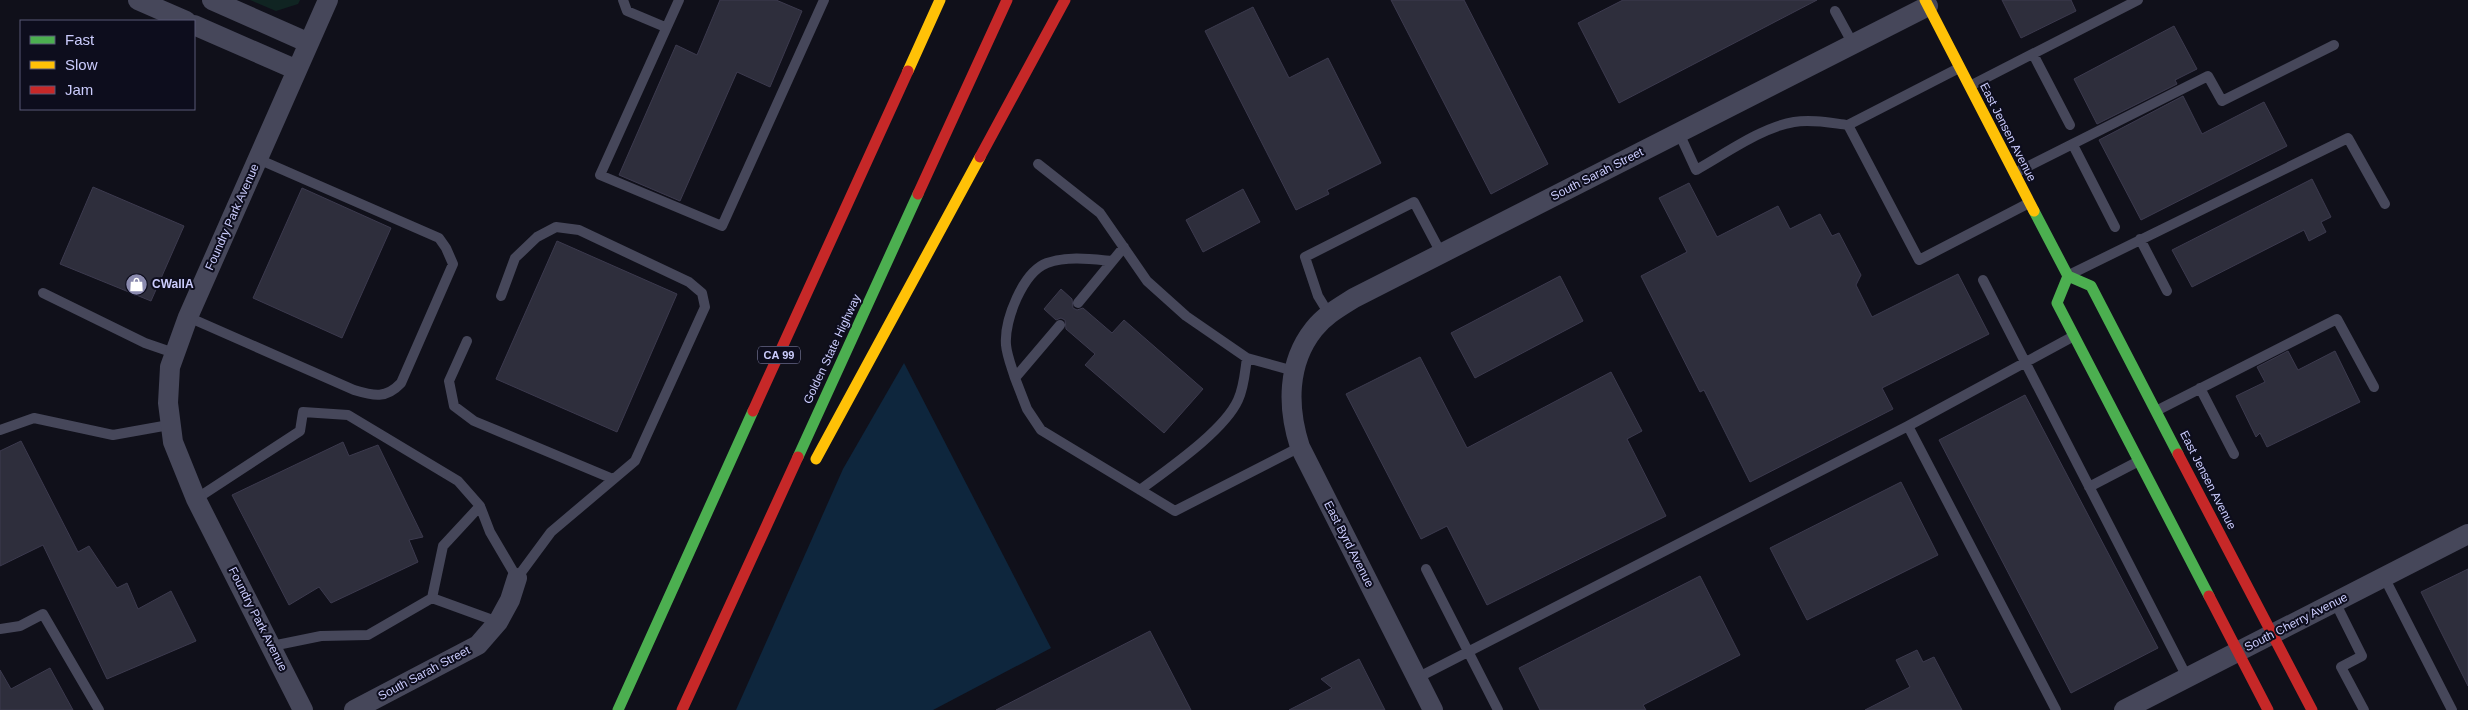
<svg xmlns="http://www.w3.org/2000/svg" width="2468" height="710" viewBox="0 0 2468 710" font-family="Helvetica,sans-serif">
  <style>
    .green { fill: #102422 }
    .water { fill: #0e263d }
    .building { fill: #2e2e3c; stroke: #3c3a4e }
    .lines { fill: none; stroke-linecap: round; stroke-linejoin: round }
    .lane { stroke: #46475a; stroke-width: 10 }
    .street { stroke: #46475a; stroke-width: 20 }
    .fast { stroke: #4caf50; stroke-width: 11 }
    .slow { stroke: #ffc107; stroke-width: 11 }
    .jam { stroke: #c62828; stroke-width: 11 }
    .labels { text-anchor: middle; stroke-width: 4; stroke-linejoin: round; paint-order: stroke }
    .shield { fill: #0d0d1d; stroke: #9293ba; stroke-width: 1 }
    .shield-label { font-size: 11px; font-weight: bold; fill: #cbccfd }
    .street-label { font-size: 12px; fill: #cbccfd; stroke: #0d0d1d }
    .poi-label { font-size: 12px; font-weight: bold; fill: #cbccfd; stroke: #0d0d1d; text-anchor: start }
  </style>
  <rect width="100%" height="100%" fill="#10101a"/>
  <path class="green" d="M250 0H300L298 4 276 11Z"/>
  <path class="water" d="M904 363 1051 648 933 710H736L843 469Z"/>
  <path class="building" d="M720 0H776L802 11 770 87 737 72 680 201 619 175 676 45 697 55Z
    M1391 0H1464L1548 164 1491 194Z
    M1623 0H1817L1619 103 1578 23Z
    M2002 0H2071L2076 11 2021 38Z
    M1253 7 1289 78 1328 58 1381 163 1327 190 1329 194 1296 210 1205 31Z
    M2174 26 2197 69 2175 80 2177 84 2097 124 2074 79Z
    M2183 96 2202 134 2264 102 2287 146 2141 220 2099 140Z
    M2312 179 2331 217 2321 222 2326 232 2309 241 2304 230 2192 287 2172 250Z
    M1689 183 1717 237 1778 206 1790 229 1820 214 1832 236 1839 233 1861 275 1856 285 1872 317 1958 274 1989 334 1882 388 1893 409 1750 482 1704 390 1700 392 1641 276 1687 252 1659 198Z
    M93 187 184 226 151 301 60 264Z
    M302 188 391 228 342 338 253 298Z
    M1243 189 1260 222 1203 252 1186 220Z
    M557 241 677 294 617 432 496 379Z
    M1560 276 1583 321 1475 378 1451 333Z
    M1061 289 1072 299 1073 308 1077 310 1083 308 1112 333 1124 320 1203 389 1164 433 1085 365 1095 354 1066 329 1065 320 1061 318 1056 320 1044 309Z
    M2288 351 2298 370 2335 351 2360 402 2267 447 2260 433 2256 437 2236 396 2265 382 2257 367Z
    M1420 357 1467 448 1611 372 1642 431 1627 439 1666 516 1487 605 1447 526 1421 539 1346 394Z
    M2025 395 2158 648 2071 693 1939 440Z
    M21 441 78 552 89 546 117 588 127 583 138 609 171 591 196 641 107 679 43 545 0 566V451Z
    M343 442 349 456 378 445 423 537 409 540 418 562 331 603 319 587 289 605 232 495Z
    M1901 482 1938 555 1807 620 1770 548Z
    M2468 569V686L2421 592Z
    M1700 576 1740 655 1643 705 1646 710H1540L1519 668Z
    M1150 631 1191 710H996Z
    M1917 650 1923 662 1934 657 1962 710H1865L1910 687 1896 660Z
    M1359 659 1385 710H1289L1332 688 1321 679Z
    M50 668 73 710H0V670L11 689Z"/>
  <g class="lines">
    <path class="lane" d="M623 0 627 11 665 27
      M679 0 600 175 722 226 824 0
      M1835 11 1853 44
      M2033 54 2070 125
      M1959 68 1848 125 1919 260 2029 203
      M1970 86 2138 0
      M1679 133 1696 170C1725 154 1762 127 1794 122 1812 119 1831 123 1848 125
      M2073 145 2115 227
      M1038 164 1100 213 1147 281 1186 316 1247 358 1294 371
      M2015 173 2208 76 2222 101 2334 45
      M2140 239 2167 291
      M2073 273 2348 138 2385 204
      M1983 280 2187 677
      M43 293 145 343 174 353
      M1078 303 1124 247
      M1329 314 1318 296 1305 257 1414 202 1441 253
      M188 317 354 390C374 396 386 399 401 383L453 264 446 248 439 238 258 159
      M1060 325 1015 378 1027 409 1041 430 1175 511 1300 447
      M467 341 449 381 454 406 474 421 613 479
      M1015 378C1012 368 1007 356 1006 345 1004 320 1023 272 1047 263 1068 256 1090 259 1112 261
      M2200 388 2234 454
      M2158 410 2337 319 2374 387
      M1908 426 2072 337
      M0 430 34 418 113 435 169 425
      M2089 487 2137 462
      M1140 490C1168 469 1224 431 1238 400 1244 388 1245 371 1247 358
      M196 499 300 431 303 412 348 415 458 481 480 506 443 546 432 598 368 635 321 636 272 646
      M480 506 490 532 517 578 551 532 635 461 705 307 702 293 689 282 579 230 556 227 537 237 515 258 501 296
      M1426 569 1498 710
      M2384 577 2452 710
      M432 598 498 622
      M2335 602 2362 656 2341 667 2364 710
      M0 629 20 626 43 614 99 710
      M1417 678 1908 426 2056 710"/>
    <path class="street" d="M138 0 186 21
      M212 0 309 43
      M194 25 297 70
      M303 710 196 499 173 442 168 403 170 367 188 317 328 0
      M354 710 478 645 498 622 510 600 517 578
      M1433 710 1300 447C1287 407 1287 363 1314 329 1325 315 1340 307 1354 298L1928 6
      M2124 710 2468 534"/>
    <path class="fast" d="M2034 211 2068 276 2091 286 2178 454
      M2068 276 2057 303 2209 596
      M798 457 918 194
      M618 710 753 411"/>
    <path class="slow" d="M1925 0 2034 211
      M908 71 940 0
      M816 459 980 157"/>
    <path class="jam" d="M980 157 1065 0
      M918 194 1007 0
      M753 411 908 71
      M2178 454 2312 710
      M2209 596 2268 710
      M682 710 798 457"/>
  </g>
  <defs>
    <symbol id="shop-disc" viewBox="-11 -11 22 22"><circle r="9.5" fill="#8a8aae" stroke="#0d0d1d"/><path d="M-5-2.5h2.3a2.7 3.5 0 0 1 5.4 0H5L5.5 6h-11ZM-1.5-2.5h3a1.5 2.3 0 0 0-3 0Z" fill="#fff"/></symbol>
  </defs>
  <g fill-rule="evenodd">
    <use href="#shop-disc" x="124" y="272" width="25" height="25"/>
  </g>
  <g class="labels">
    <rect class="shield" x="758" y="346.5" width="42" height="17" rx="4"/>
    <g class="shield-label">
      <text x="779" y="359">CA 99</text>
    </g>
    <g class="street-label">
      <text transform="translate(2008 132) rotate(63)" y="4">East Jensen Avenue</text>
      <text transform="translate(1597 174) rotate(-27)" y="4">South Sarah Street</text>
      <text transform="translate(232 217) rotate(-66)" y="4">Foundry Park Avenue</text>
      <text transform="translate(832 349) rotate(-65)" y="4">Golden State Highway</text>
      <text transform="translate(2208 480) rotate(63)" y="4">East Jensen Avenue</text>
      <text transform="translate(1349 544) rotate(63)" y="4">East Byrd Avenue</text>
      <text transform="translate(258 619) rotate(63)" y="4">Foundry Park Avenue</text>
      <text transform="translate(2296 622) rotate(-27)" y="4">South Cherry Avenue</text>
      <text transform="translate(424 673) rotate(-28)" y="4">South Sarah Street</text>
    </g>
    <g class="poi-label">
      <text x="152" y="288">CWallA</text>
    </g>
  </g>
  <rect x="20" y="20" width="175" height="90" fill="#0d0d1d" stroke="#595977"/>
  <rect x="30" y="36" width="25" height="8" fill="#4caf50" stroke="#595977"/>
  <text x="65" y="45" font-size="15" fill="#cbccfd">Fast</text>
  <rect x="30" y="61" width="25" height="8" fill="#ffc107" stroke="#595977"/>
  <text x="65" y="70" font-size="15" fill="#cbccfd">Slow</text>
  <rect x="30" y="86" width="25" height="8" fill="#c62828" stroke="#595977"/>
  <text x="65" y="95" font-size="15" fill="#cbccfd">Jam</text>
</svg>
